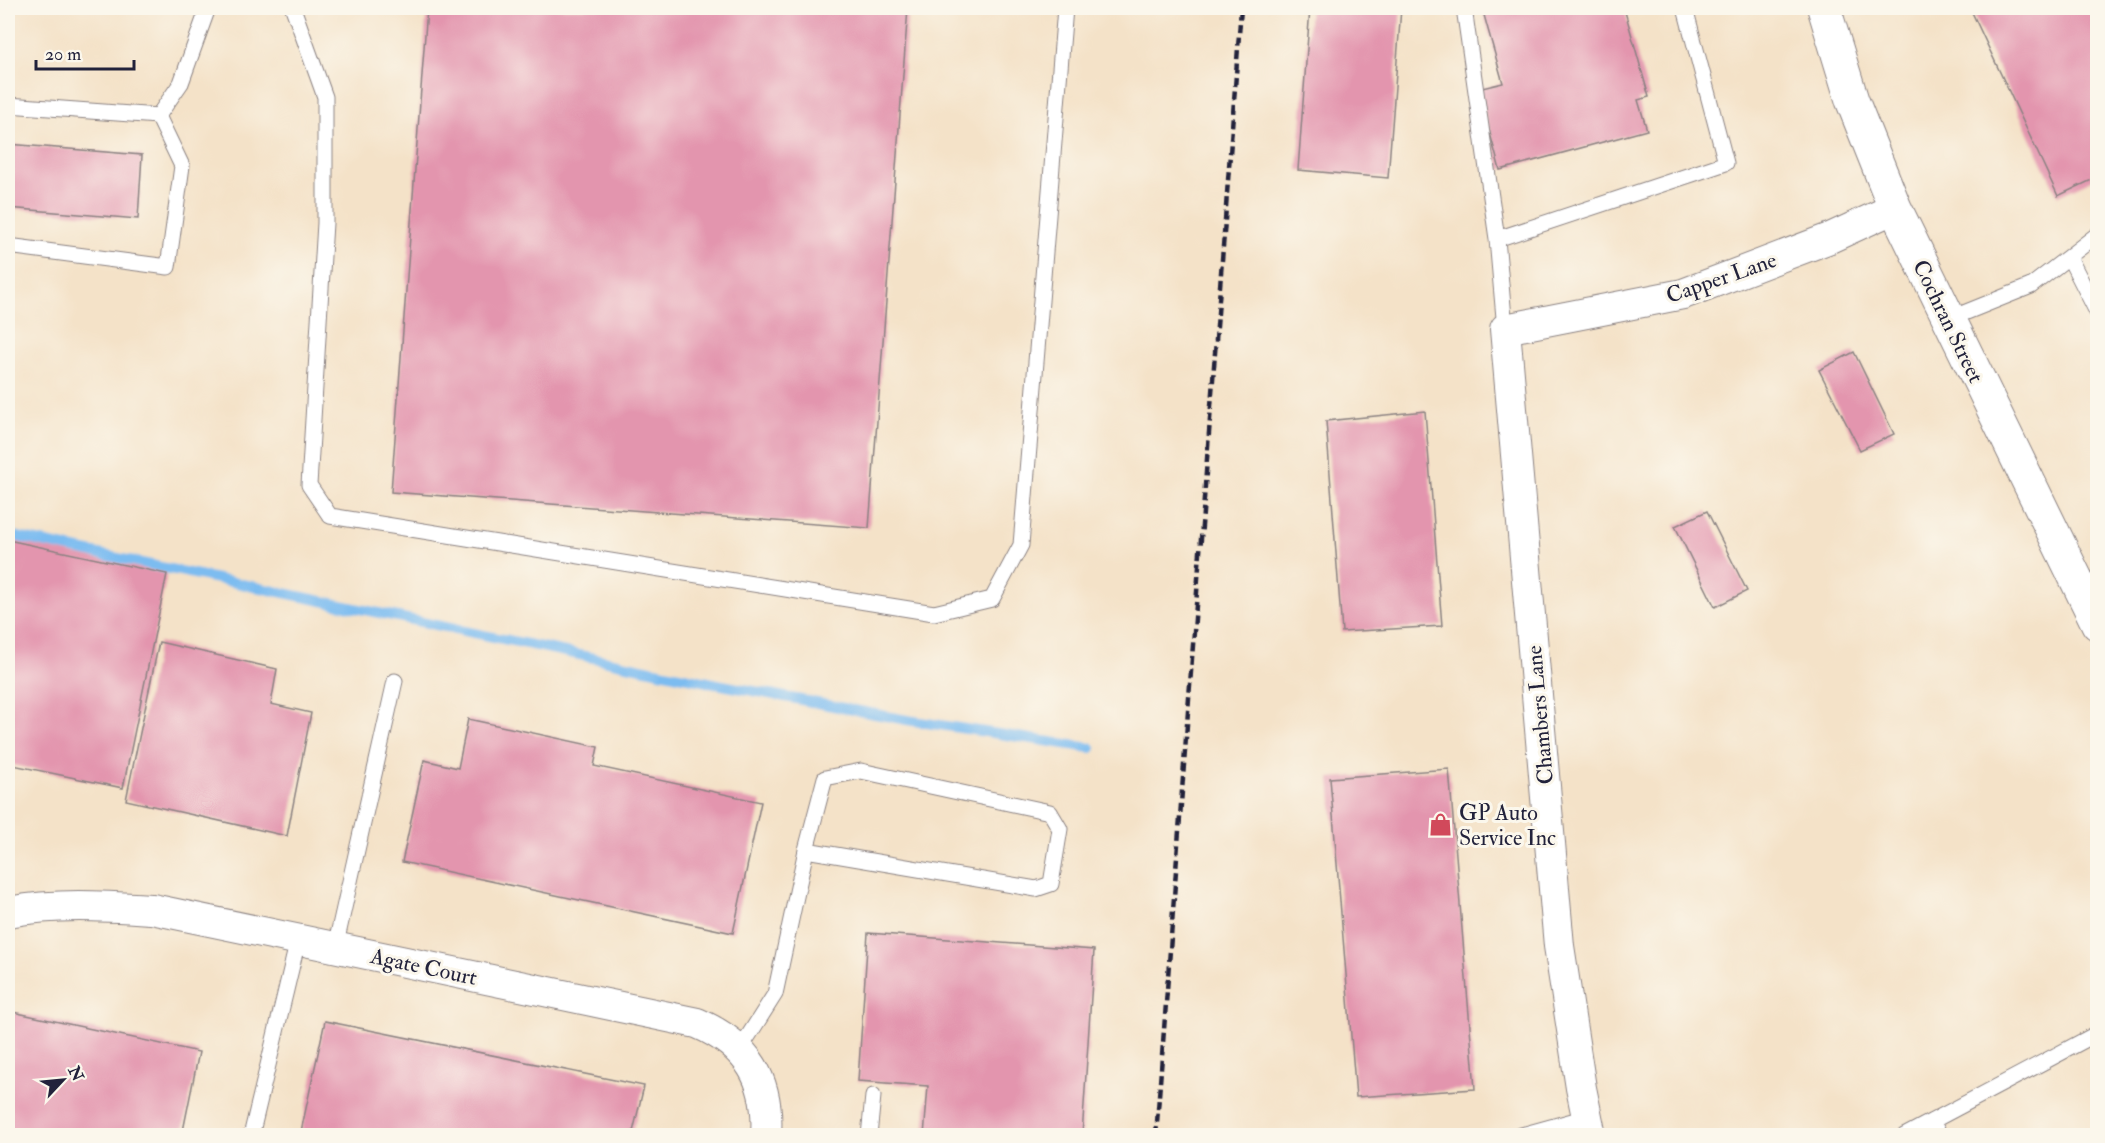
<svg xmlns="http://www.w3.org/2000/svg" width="2105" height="1143" viewBox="0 0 2105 1143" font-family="'IM FELL Double Pica',serif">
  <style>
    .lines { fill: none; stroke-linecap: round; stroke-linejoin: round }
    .stream { stroke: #7cbcf0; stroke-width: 10 }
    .building { fill: #e395ae }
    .service-casing { stroke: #8b8282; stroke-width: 17 }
    .minor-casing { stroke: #8b8282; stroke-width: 32 }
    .secondary-casing { stroke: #8b8282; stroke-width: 35 }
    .service { stroke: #fff; stroke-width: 15 }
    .minor { stroke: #fff; stroke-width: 30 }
    .secondary { stroke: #fff; stroke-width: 33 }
    .rail { stroke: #22223b; stroke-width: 4.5; stroke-dasharray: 9 4.5; stroke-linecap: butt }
    .labels { text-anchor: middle; stroke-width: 6; stroke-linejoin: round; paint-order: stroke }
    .street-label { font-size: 22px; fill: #22223b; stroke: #fbf7ec }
    .poi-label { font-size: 22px; fill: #22223b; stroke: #fbf7ec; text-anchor: start }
  </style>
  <rect width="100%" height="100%" fill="#fbf7ec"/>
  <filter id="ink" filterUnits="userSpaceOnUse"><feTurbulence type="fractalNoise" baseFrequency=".0167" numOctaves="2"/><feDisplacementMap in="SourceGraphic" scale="12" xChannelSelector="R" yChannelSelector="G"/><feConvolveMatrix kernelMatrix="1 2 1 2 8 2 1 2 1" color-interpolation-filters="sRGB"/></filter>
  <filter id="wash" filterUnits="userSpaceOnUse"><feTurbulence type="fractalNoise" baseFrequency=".008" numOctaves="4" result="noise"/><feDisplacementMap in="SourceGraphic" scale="24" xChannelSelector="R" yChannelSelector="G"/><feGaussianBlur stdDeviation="1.35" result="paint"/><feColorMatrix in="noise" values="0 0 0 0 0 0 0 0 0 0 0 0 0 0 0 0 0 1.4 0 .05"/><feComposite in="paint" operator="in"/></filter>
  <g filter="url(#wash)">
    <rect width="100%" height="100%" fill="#f4e2c8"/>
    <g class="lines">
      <path class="stream" d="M8 535 722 685 907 720 1091 748"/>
    </g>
    <g id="blocks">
      <path class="building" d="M427 8H908L869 528 391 492Z
        M1310 8H1401L1388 178 1298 170Z
        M1482 8H1624L1649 97 1638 100 1647 130 1500 170 1478 89 1503 83Z
        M1970 8H2098V177L2058 196Z
        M8 144 142 155 138 219 8 208Z
        M1854 352 1894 434 1860 450 1819 370Z
        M1425 411 1442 626 1342 632 1326 421Z
        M1707 511 1747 591 1715 607 1675 526Z
        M8 540 167 574 123 788 8 764Z
        M159 642 277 669 271 704 311 713 287 836 126 800Z
        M468 719 598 747 594 766 761 802 733 933 402 862 424 760 458 768Z
        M1449 769 1475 1089 1356 1097 1330 778Z
        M868 933 1094 950 1082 1136H924L928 1086 858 1081Z
        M8 1011 199 1052 182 1136H8Z
        M325 1021 644 1086 632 1136H300Z"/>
    </g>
  </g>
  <g filter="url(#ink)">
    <use href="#blocks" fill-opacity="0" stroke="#8b8282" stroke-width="1.5"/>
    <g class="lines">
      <defs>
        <path id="service" d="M293 8 325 97V223L309 485 330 516 934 613 992 599 1021 545 1065 8
          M1464 8 1497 239 1505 329
          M8 105 158 116 181 83 208 8
          M1497 239 1726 163 1685 8
          M8 246 168 267 182 166 158 116
          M2069 257 2098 314
          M1949 319 2031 286 2098 234
          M335 948 395 681
          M740 1049 775 994 806 850 1036 889 1051 884 1060 829 1050 812 861 771 825 778 806 850
          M1932 1121 1940 1136
          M251 1136 298 940
          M869 1136 873 1096
          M1518 1136 1587 1117
          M1904 1136 2098 1033"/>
        <path id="minor" d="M8 912C56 903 103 906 152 909L697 1023C748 1045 770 1080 766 1136
          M1591 1136 1581 1088 1559 946 1505 329 1683 294 1830 238 1895 208"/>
        <path id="secondary" d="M1824 8 1852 100 1895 208 2098 624"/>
      </defs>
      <use href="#service" class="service-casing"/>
      <use href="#minor" class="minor-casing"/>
      <use href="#secondary" class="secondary-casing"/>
      <use href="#service" class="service"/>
      <use href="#minor" class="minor"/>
      <use href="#secondary" class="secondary"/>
      <path class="rail" d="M1156 1136 1241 8"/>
    </g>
  </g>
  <defs>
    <symbol id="shop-bare" viewBox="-9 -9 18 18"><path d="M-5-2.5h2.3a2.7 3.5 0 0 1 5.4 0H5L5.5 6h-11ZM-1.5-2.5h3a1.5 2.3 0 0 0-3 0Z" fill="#d1495b" stroke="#fbf7ec" stroke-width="2.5" paint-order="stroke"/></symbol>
  </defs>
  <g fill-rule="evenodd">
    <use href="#shop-bare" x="1424" y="808" width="33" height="33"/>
  </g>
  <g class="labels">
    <g class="street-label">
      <text transform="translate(1721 277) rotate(-19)" y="8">Capper Lane</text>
      <text transform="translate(1949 321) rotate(64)" y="8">Cochran Street</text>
      <text transform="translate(1539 715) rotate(-95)" y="8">Chambers Lane</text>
      <text transform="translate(424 966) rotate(12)" y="8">Agate Court</text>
    </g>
    <g class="poi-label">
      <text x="1459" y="820">GP Auto<tspan x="1459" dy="25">Service Inc</tspan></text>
    </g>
  </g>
  <rect width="2105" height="1143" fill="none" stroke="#fbf7ec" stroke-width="30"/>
  <g transform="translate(63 1080) rotate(64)" stroke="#fbf7ec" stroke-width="4.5" paint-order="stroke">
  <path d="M0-4.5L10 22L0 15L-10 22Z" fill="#22223b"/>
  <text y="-9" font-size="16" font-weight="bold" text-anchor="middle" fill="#22223b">N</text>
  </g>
  <path d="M36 60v9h98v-9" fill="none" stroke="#22223b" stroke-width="3"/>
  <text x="45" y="60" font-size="18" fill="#22223b" stroke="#fbf7ec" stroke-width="4.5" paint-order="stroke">20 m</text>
</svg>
